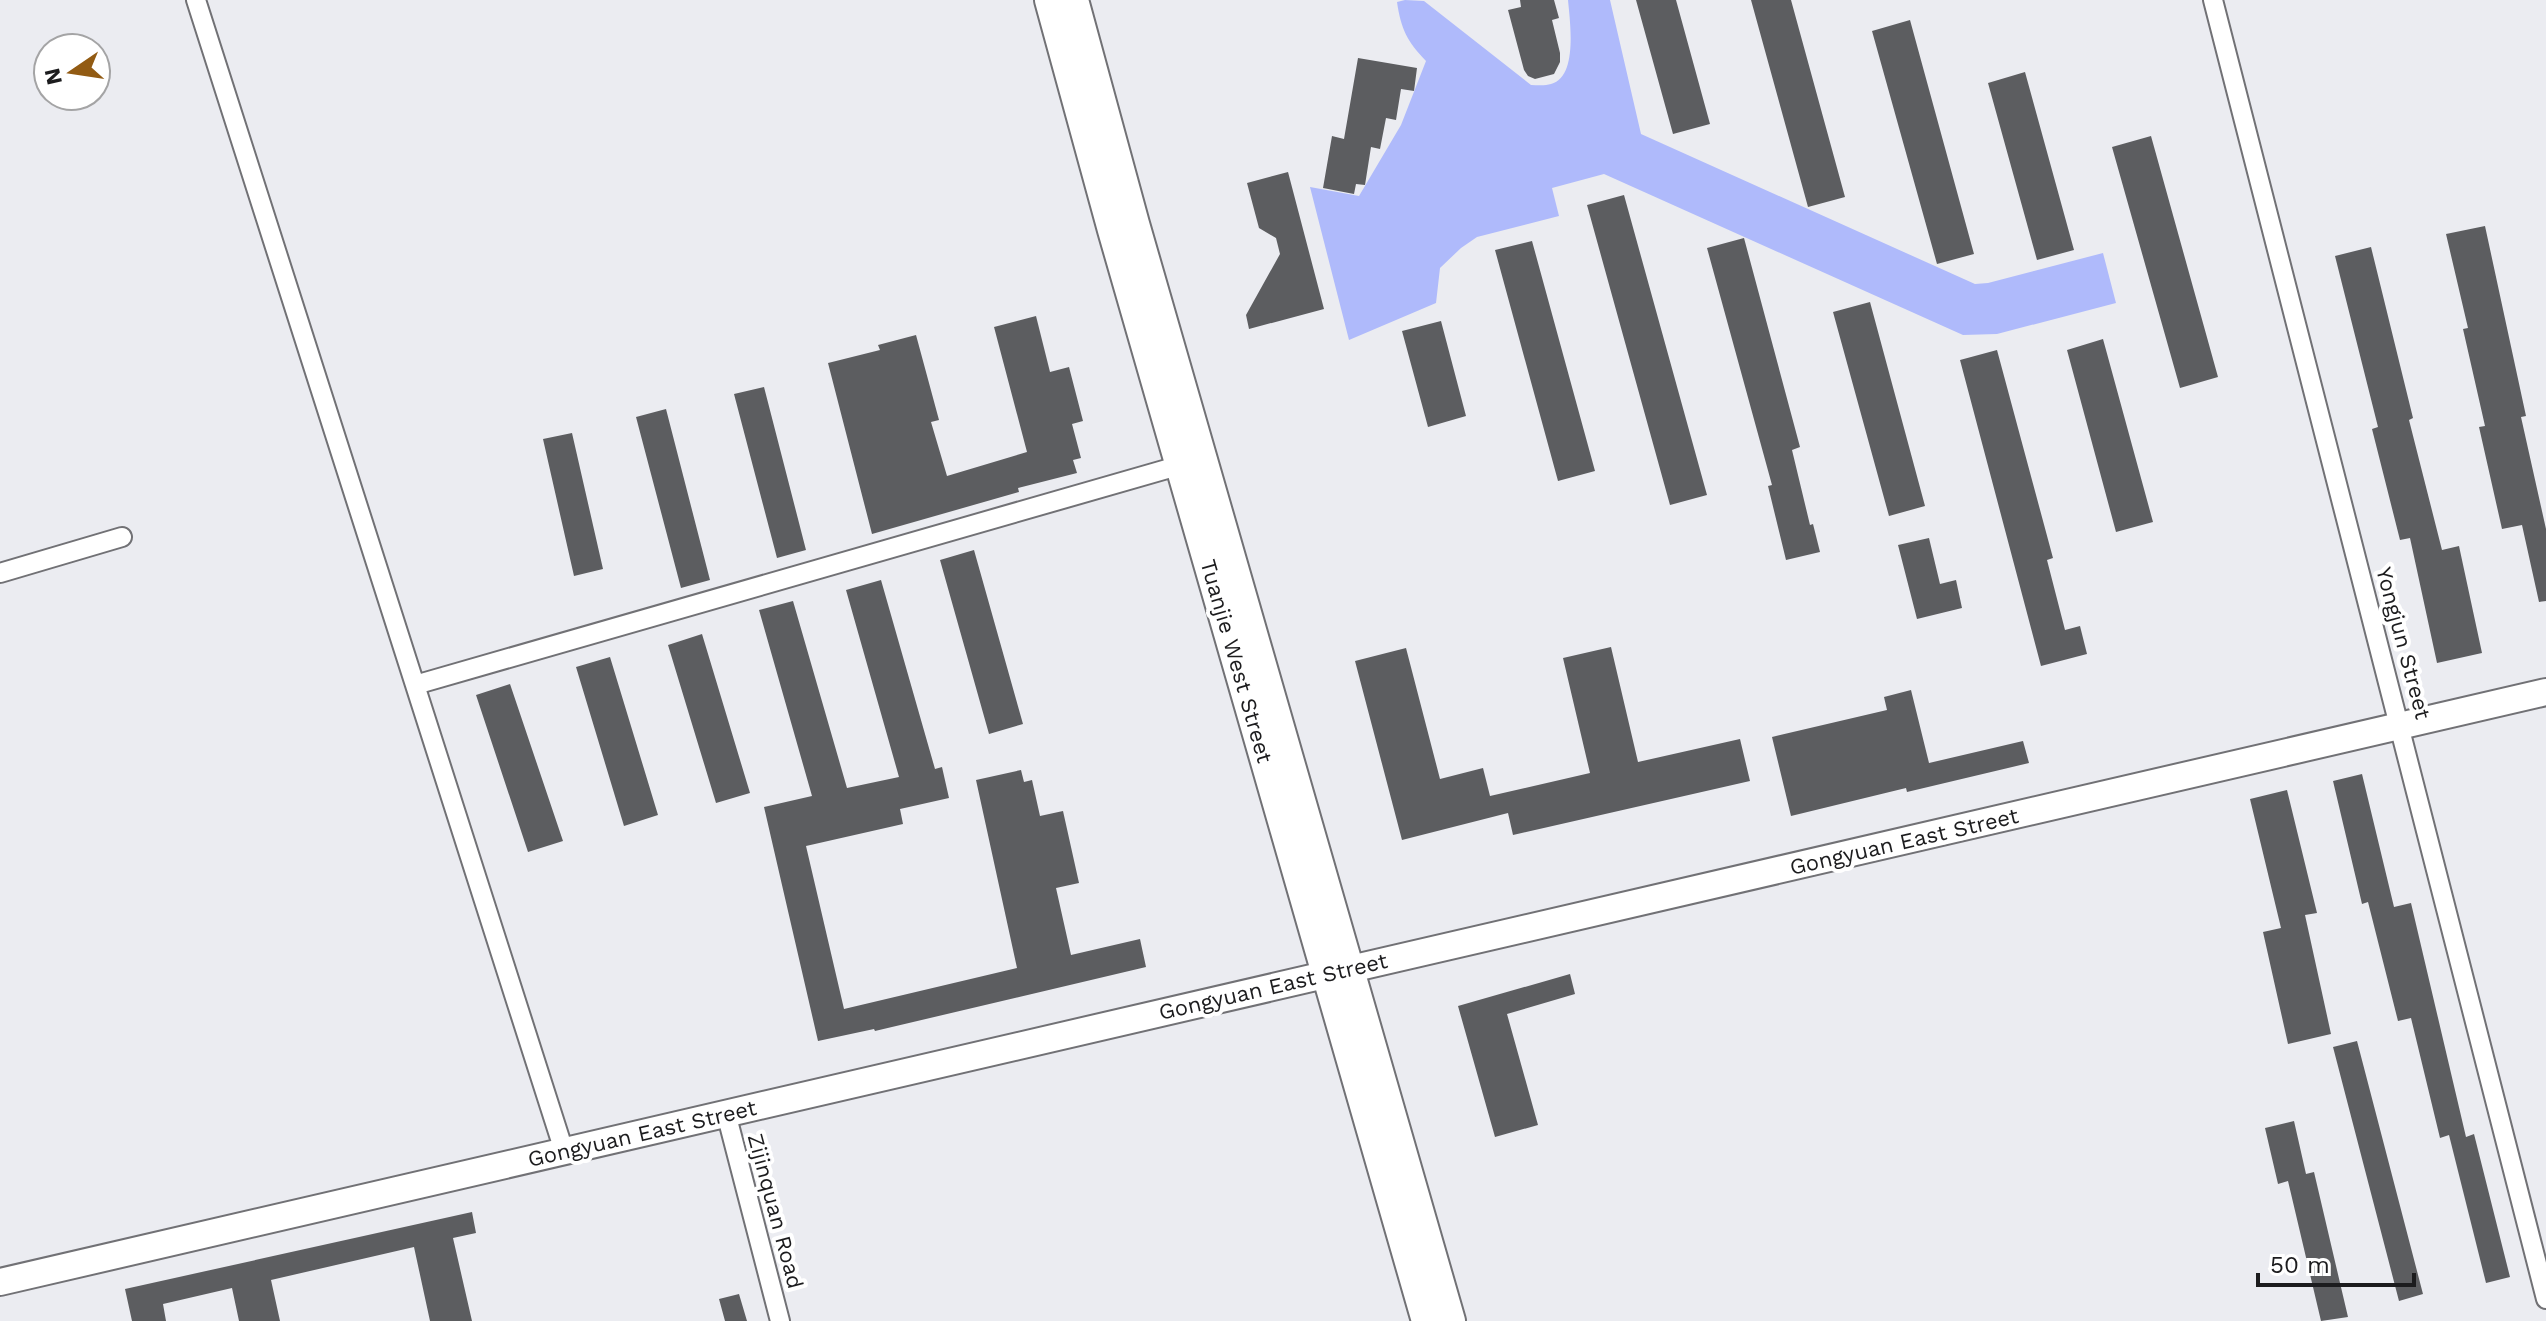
<svg xmlns="http://www.w3.org/2000/svg" width="2546" height="1321" viewBox="0 0 2546 1321" font-family="'Work Sans',sans-serif">
  <style>
    .green { fill: #afbafb }
    .building { fill: #5c5d60 }
    .lines { fill: none; stroke-linecap: round; stroke-linejoin: round }
    .street-casing { stroke: #717175; stroke-width: 22 }
    .secondary-casing { stroke: #717175; stroke-width: 30 }
    .primary-casing { stroke: #717175; stroke-width: 34 }
    .street { stroke: #fff; stroke-width: 18 }
    .secondary { stroke: #fff; stroke-width: 26 }
    .primary { stroke: #fff; stroke-width: 30 }
    .labels { text-anchor: middle; stroke-width: 8; stroke-linejoin: round; paint-order: stroke }
    .street-label { font-size: 22px; fill: #1c1c1e; stroke: #fff }
  </style>
  <rect width="100%" height="100%" fill="#ebecf1"/>
  <path class="green" d="M1405 0 1424 1 1531 85C1537 85 1545 86 1551 84 1578 77 1570 22 1568 0H1610L1641 134 1975 284 1988 283 2103 253 2116 303 1997 334 1963 335 1604 174 1552 188 1559 216 1477 237 1461 248 1440 268 1436 303 1349 340 1310 187 1359 196 1401 125 1426 61C1407 41 1401 29 1397 2Z"/>
  <path class="building" d="M1520 0H1554L1559 18 1552 20 1560 53V62L1554 74 1535 79 1528 76 1524 70 1508 10 1521 7Z
    M1636 0H1676L1710 124 1673 134Z
    M1751 0H1791L1845 197 1808 207Z
    M1910 20 1974 254 1937 264 1872 31Z
    M1358 58 1417 68 1414 91 1401 89 1396 120 1386 118 1380 149 1371 147 1365 185 1356 184 1354 194 1323 188 1332 136 1344 139Z
    M2025 72 2074 250 2037 260 1988 83Z
    M2151 136 2218 377 2180 388 2112 147Z
    M1288 172 1324 309 1249 329 1246 315 1280 254 1276 238 1259 228 1247 183Z
    M1624 195 1707 495 1670 505 1587 205Z
    M2485 226 2526 416 2521 417 2546 529V601L2539 602 2522 525 2502 529 2479 427 2485 426 2463 329 2468 328 2446 234Z
    M1744 238 1800 447 1792 450 1810 525 1813 524 1820 552 1786 560 1768 486 1772 485 1707 248Z
    M1532 241 1595 471 1558 481 1495 250Z
    M2371 247 2413 418 2409 420 2442 550 2459 546 2482 653 2437 663 2410 538 2400 540 2372 429 2378 427 2335 256Z
    M1870 302 1925 506 1889 516 1833 312Z
    M1036 316 1050 372 1069 367 1083 421 1072 424 1081 458 1073 460 1077 473 1018 488 1019 492 872 534 828 363 880 350 878 345 916 335 939 420 931 422 947 476 1027 452 994 327Z
    M1441 321 1466 416 1428 427 1402 331Z
    M2103 339 2153 522 2116 532 2067 350Z
    M1997 350 2053 558 2047 560 2065 630 2080 626 2087 654 2041 666 1960 360Z
    M764 387 806 550 777 558 734 394Z
    M666 409 710 580 681 588 636 417Z
    M572 433 603 569 574 576 543 439Z
    M1929 538 1940 584 1956 580 1962 608 1917 619 1898 545Z
    M974 550 1023 724 989 734 940 560Z
    M881 580 935 769 942 767 949 798 900 809 903 824 806 846 844 1009 1017 968 976 780 1021 770 1024 782 1032 780 1040 816 1063 811 1079 883 1056 888 1071 955 1140 939 1146 967 875 1031 874 1029 818 1041 764 807 812 796 759 610 793 601 847 788 899 777 846 590Z
    M702 634 750 793 716 803 668 645Z
    M1611 647 1638 762 1740 739 1750 781 1513 835 1508 813 1402 840 1355 661 1406 648 1440 779 1483 768 1490 796 1590 773 1563 658Z
    M610 657 658 815 624 826 576 667Z
    M510 684 563 841 528 852 476 695Z
    M1911 690 1929 763 2023 741 2029 763 1907 792 1906 788 1791 816 1772 737 1887 710 1884 697Z
    M2362 774 2394 907 2411 903 2466 1137 2474 1134 2510 1277 2486 1283 2449 1135 2440 1138 2411 1018 2398 1021 2368 902 2362 904 2333 781Z
    M2287 790 2317 913 2305 915 2331 1034 2288 1044 2263 932 2281 928 2250 799Z
    M1570 974 1575 994 1507 1014 1538 1125 1495 1137 1458 1006Z
    M2357 1041 2423 1294 2399 1301 2333 1047Z
    M2294 1121 2306 1174 2314 1172 2348 1317 2321 1321 2288 1181 2278 1184 2265 1128Z
    M472 1212 476 1233 453 1238 472 1321H430L414 1247 271 1280 280 1321H239L232 1288 163 1304 166 1321H132L125 1289Z
    M739 1294 747 1321H725L719 1299Z"/>
  <g class="lines">
    <defs>
      <path id="street" d="M196 0 564 1151
        M2213 0 2546 1299
        M0 573 122 537
        M415 685 1181 465
        M726 1113 780 1321"/>
      <path id="secondary" d="M0 1282 2546 692"/>
      <path id="primary" d="M1050 0 1113 230 1427 1321
        M1073 0 1134 224 1450 1321"/>
    </defs>
    <use href="#street" class="street-casing"/>
    <use href="#secondary" class="secondary-casing"/>
    <use href="#primary" class="primary-casing"/>
    <use href="#street" class="street"/>
    <use href="#secondary" class="secondary"/>
    <use href="#primary" class="primary"/>
  </g>
  <g class="labels">
    <g class="street-label">
      <text transform="translate(2404 643) rotate(75)" y="8">Yongjun Street</text>
      <text transform="translate(1237 661) rotate(74)" y="8">Tuanjie West Street</text>
      <text transform="translate(1904 841) rotate(-13)" y="8">Gongyuan East Street</text>
      <text transform="translate(1273 986) rotate(-13)" y="8">Gongyuan East Street</text>
      <text transform="translate(642 1133) rotate(-13)" y="8">Gongyuan East Street</text>
      <text transform="translate(776 1211) rotate(75)" y="8">Zijinquan Road</text>
    </g>
  </g>
  <g transform="translate(72 72) rotate(257)"><circle r="38" fill="#ffffff" stroke="#a4a4a5" stroke-width="2"/>
  <path d="M0-6L14 30L0 20L-14 30Z" fill="#925b13"/>
  <text y="-12" font-size="22" font-weight="bold" text-anchor="middle" fill="#1c1c1e">N</text>
  </g>
  <path d="M2258 1273v12h156v-12" fill="none" stroke="#1c1c1e" stroke-width="4"/>
  <text x="2270" y="1273" font-size="24" fill="#1c1c1e" stroke="#ffffff" stroke-width="6" paint-order="stroke">50 m</text>
</svg>
